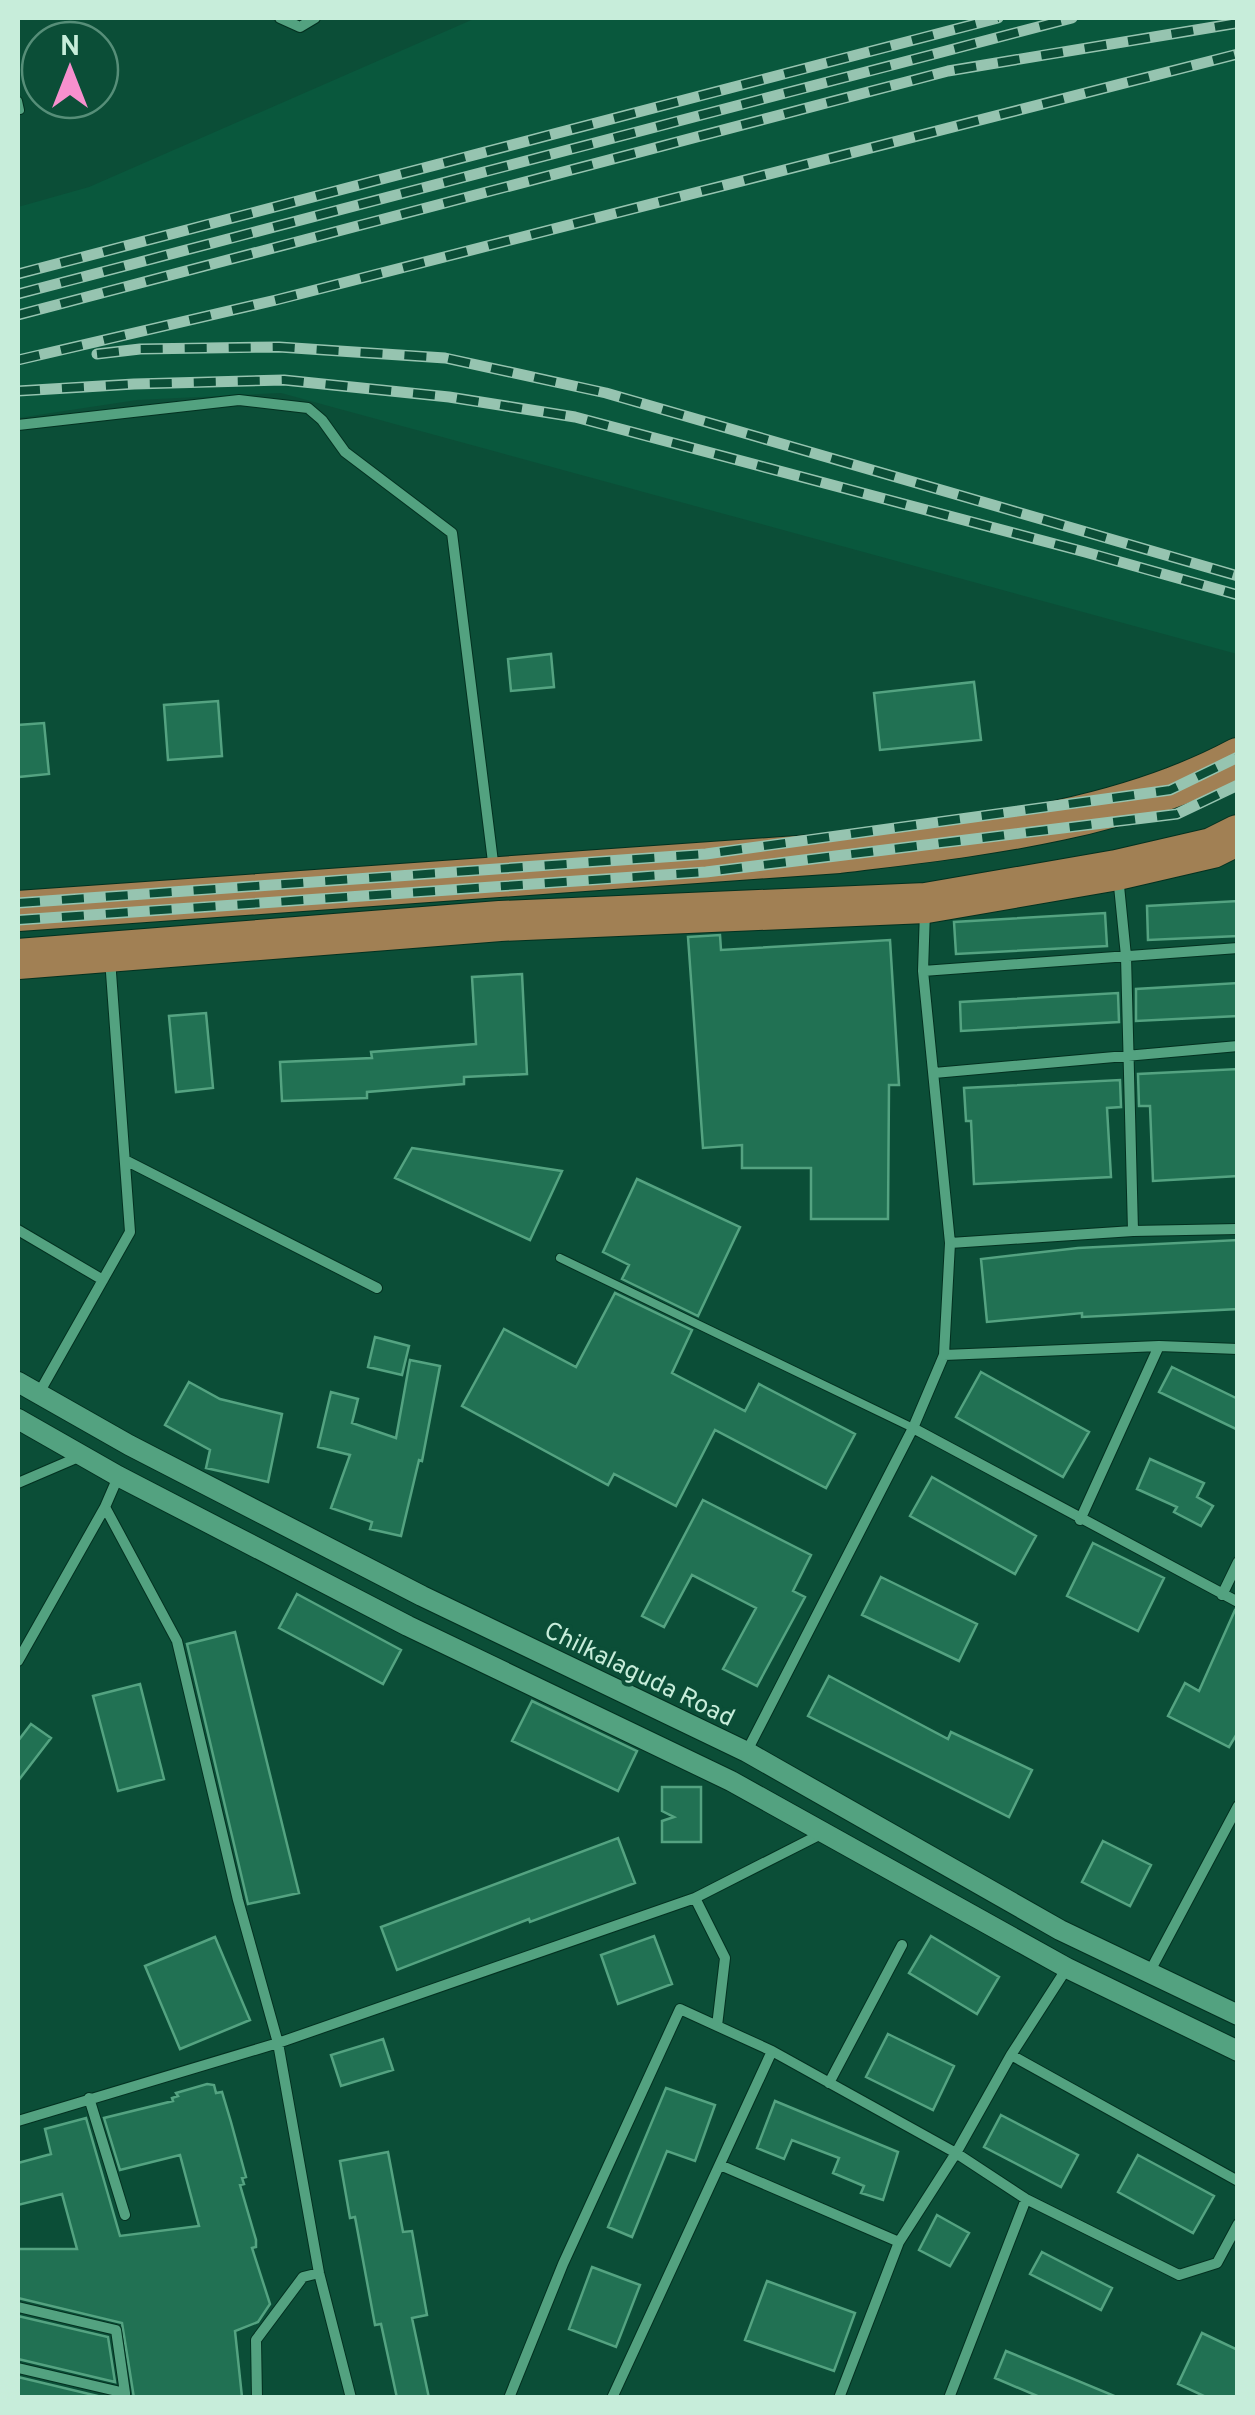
<svg xmlns="http://www.w3.org/2000/svg" width="1255" height="2415" viewBox="0 0 1255 2415" font-family="Overpass,sans-serif">
  <style>
    .built { fill: #09583d }
    .building { fill: #217153; stroke: #54a381; stroke-width: 2.5 }
    .lines { fill: none; stroke-linecap: round; stroke-linejoin: round }
    .service-casing { stroke: #033120; stroke-width: 10 }
    .minor-casing { stroke: #033120; stroke-width: 12 }
    .secondary-casing { stroke: #033120; stroke-width: 22 }
    .primary-casing { stroke: #033120; stroke-width: 42 }
    .service { stroke: #53a280; stroke-width: 8 }
    .minor { stroke: #53a280; stroke-width: 10 }
    .secondary { stroke: #53a280; stroke-width: 20 }
    .primary { stroke: #a18054; stroke-width: 40 }
    .rail-casing { stroke: #96c4b0; stroke-width: 11 }
    .rail { stroke: #0b4e37; stroke-width: 8; stroke-dasharray: 22; stroke-linecap: butt }
    .labels { text-anchor: middle; stroke-width: 8; stroke-linejoin: round; paint-order: stroke }
    .street-label { font-size: 25px; fill: #c7edda; stroke: #0b4e37 }
  </style>
  <rect width="100%" height="100%" fill="#0b4e37"/>
  <path class="built" d="M476 18H1237V654L281 393 137 400 18 418V207L89 187Z"/>
  <path class="building" d="M551 654 554 687 511 691 508 659Z
    M974 682 981 740 880 750 874 693Z
    M218 701 222 756 168 760 164 705Z
    M44 723 49 774 18 777V725Z
    M1238 901V936L1148 940 1147 906Z
    M1105 913 1107 946 956 954 954 922Z
    M720 935 721 950 890 940 899 1085H889L888 1219H811V1168H742V1145L703 1148 688 937Z
    M522 974 527 1074 464 1077V1084L367 1092V1098L282 1101 280 1062 372 1058 371 1052 476 1044 472 977Z
    M1238 983V1016L1136 1021V989Z
    M1118 993 1119 1022 961 1031 960 1002Z
    M206 1013 213 1088 176 1092 169 1016Z
    M1238 1069V1176L1153 1181 1150 1106H1139L1138 1074Z
    M1120 1080 1121 1107 1107 1108 1111 1177 974 1184 971 1121H966L964 1088Z
    M412 1148 562 1171 530 1240 395 1178Z
    M637 1179 740 1227 698 1316 622 1279 629 1265 603 1252Z
    M1238 1240V1309L1082 1317V1313L987 1322 981 1259 1078 1248Z
    M615 1293 692 1330 672 1373 745 1411 759 1384 855 1434 826 1488 715 1430 676 1506 614 1474 608 1485 462 1406 504 1329 576 1367Z
    M375 1337 409 1346 402 1375 368 1367Z
    M410 1360 440 1366 422 1461 419 1460 401 1536 370 1529 372 1522 331 1508 350 1455 318 1447 331 1392 358 1399 352 1423 396 1438Z
    M1172 1367 1238 1399V1430L1159 1392Z
    M981 1372 1089 1432 1063 1477 956 1417Z
    M189 1382 220 1399 282 1414 268 1482 206 1468 210 1450 165 1425Z
    M1150 1459 1204 1483 1197 1497 1213 1506 1201 1526 1174 1512 1177 1507 1137 1489Z
    M932 1477 1036 1536 1015 1574 910 1516Z
    M703 1500 811 1555 793 1591 805 1597 757 1686 723 1669 756 1608 692 1575 664 1627 642 1616Z
    M1093 1543 1164 1578 1138 1631 1067 1596Z
    M881 1577 977 1624 959 1661 862 1615Z
    M297 1594 401 1650 383 1684 279 1628Z
    M1235 1610 1238 1611V1732L1229 1747 1168 1716 1185 1683 1199 1691Z
    M235 1632 299 1893 248 1904 187 1644Z
    M829 1676 948 1739 951 1732 1032 1770 1009 1817 808 1716Z
    M140 1684 164 1779 118 1791 93 1696Z
    M532 1701 637 1751 618 1791 512 1741Z
    M31 1724 51 1738 18 1781V1741Z
    M662 1787H701V1842H662V1821L674 1817 662 1811Z
    M618 1838 635 1883 530 1922 529 1919 397 1970 381 1927Z
    M1103 1841 1151 1865 1130 1906 1082 1882Z
    M654 1936 672 1984 618 2004 601 1955Z
    M931 1936 999 1977 977 2014 909 1973Z
    M215 1937 250 2020 180 2049 145 1966Z
    M888 2034 954 2066 933 2110 866 2077Z
    M383 2039 393 2070 341 2086 331 2055Z
    M207 2084 214 2085 216 2093 222 2092 231 2122 246 2177 242 2178 244 2184 240 2185 256 2240V2247L252 2248 270 2304 258 2322 235 2331 242 2397 134 2398 122 2323 18 2298V2249H77L62 2194 18 2205V2163L51 2154 45 2129 86 2118 120 2236 199 2226 180 2155 120 2170 104 2118 173 2101 172 2098 178 2096 176 2093Z
    M666 2088 715 2105 695 2161 667 2151 632 2237 608 2227Z
    M775 2101 898 2152 883 2200 861 2193 864 2186 833 2173 839 2158 792 2140 784 2159 757 2148Z
    M1001 2115 1078 2155 1061 2187 984 2147Z
    M388 2152 403 2232 412 2231 427 2315 412 2318 429 2398H397L381 2324 375 2325 355 2217 350 2218 340 2161Z
    M1138 2155 1214 2196 1193 2233 1118 2192Z
    M937 2215 969 2233 950 2266 919 2250Z
    M1042 2252 1112 2288 1101 2310 1030 2274Z
    M592 2267 640 2285 616 2347 569 2329Z
    M767 2281 855 2313 834 2371 745 2340Z
    M18 2316 108 2337 115 2382 18 2359Z
    M1202 2333 1238 2350V2398H1208L1178 2384Z
    M1006 2351 1117 2397V2398H1042L995 2378Z
    M18 2377 106 2398H18Z"/>
  <g class="lines">
    <defs>
      <path id="service" d="M18 101 20 110
        M560 1258 913 1428"/>
      <path id="minor" d="M280 18 300 27 315 18
        M18 425 239 400 308 408 322 420 345 452 452 533 494 870
        M1118 876 1126 956 1133 1231
        M923 971 1238 948
        M934 1073 1238 1046
        M125 1160 377 1288
        M18 1230 103 1280
        M950 1243 1133 1231 1238 1229
        M944 1355 1159 1346 1238 1349
        M39 1393 130 1232 110 959
        M913 1428 1238 1602
        M18 1483 81 1456
        M105 1507 177 1641 238 1900 278 2043 319 2273 351 2398
        M1080 1520 1159 1346
        M1222 1595 1238 1562
        M18 1661 105 1507 118 1477
        M747 1751 913 1428 944 1355 950 1243 923 971 925 911
        M695 1898 725 1958 717 2026
        M1149 1973 1238 1806
        M1011 2055 1238 2181
        M829 2083 902 1945
        M89 2098 125 2215
        M18 2121 278 2043 695 1898 825 1832
        M720 2165 899 2242
        M18 2307 116 2330 125 2393
        M18 2368 125 2393V2397
        M257 2398 256 2340 303 2277 319 2273
        M509 2398 563 2264 680 2009 772 2051 956 2153 1026 2199 1179 2275 1217 2263 1238 2224
        M612 2398 772 2051
        M839 2398 899 2242 956 2153 1011 2055 1067 1968
        M949 2398 1026 2199"/>
      <path id="secondary" d="M18 1382 129 1445 422 1596 747 1752 1060 1930 1238 2015
        M18 1419 118 1476 408 1626 731 1781 1067 1968 1238 2051"/>
      <path id="primary" d="M18 911 839 853C974 836 1116 823 1238 758
        M18 959 500 921 926 903 1117 870 1212 848 1238 835"/>
    </defs>
    <use href="#service" class="service-casing"/>
    <use href="#minor" class="minor-casing"/>
    <use href="#secondary" class="secondary-casing"/>
    <use href="#primary" class="primary-casing"/>
    <use href="#service" class="service"/>
    <use href="#minor" class="minor"/>
    <use href="#secondary" class="secondary"/>
    <use href="#primary" class="primary"/>
    <defs>
      <path id="rail" d="M18 274 998 18
        M18 294 1072 18
        M18 315 948 71 1238 23
        M97 354 140 349 279 347 445 358 606 393 1238 576
        M18 360 276 300 1238 54
        M18 391 134 384 284 380 449 397 575 417 1085 552 1238 595
        M18 903 706 854 1170 790 1238 757
        M18 920 706 872 1177 814 1238 785"/>
    </defs>
    <use href="#rail" class="rail-casing"/>
    <use href="#rail" class="rail"/>
  </g>
  <g class="labels">
    <g class="street-label">
      <text transform="translate(640 1673) rotate(26)" y="9">Chilkalaguda Road</text>
    </g>
  </g>
  <rect width="1255" height="2415" fill="none" stroke="#c7edda" stroke-width="40"/>
  <g transform="translate(70 70)"><circle r="48" fill="#0b4e37" stroke="#568e78" stroke-width="2.5"/>
  <path d="M0-8L18 38L0 25L-18 38Z" fill="#f790ce"/>
  <text y="-15" font-size="28" font-weight="bold" text-anchor="middle" fill="#c7edda">N</text>
  </g>
</svg>
